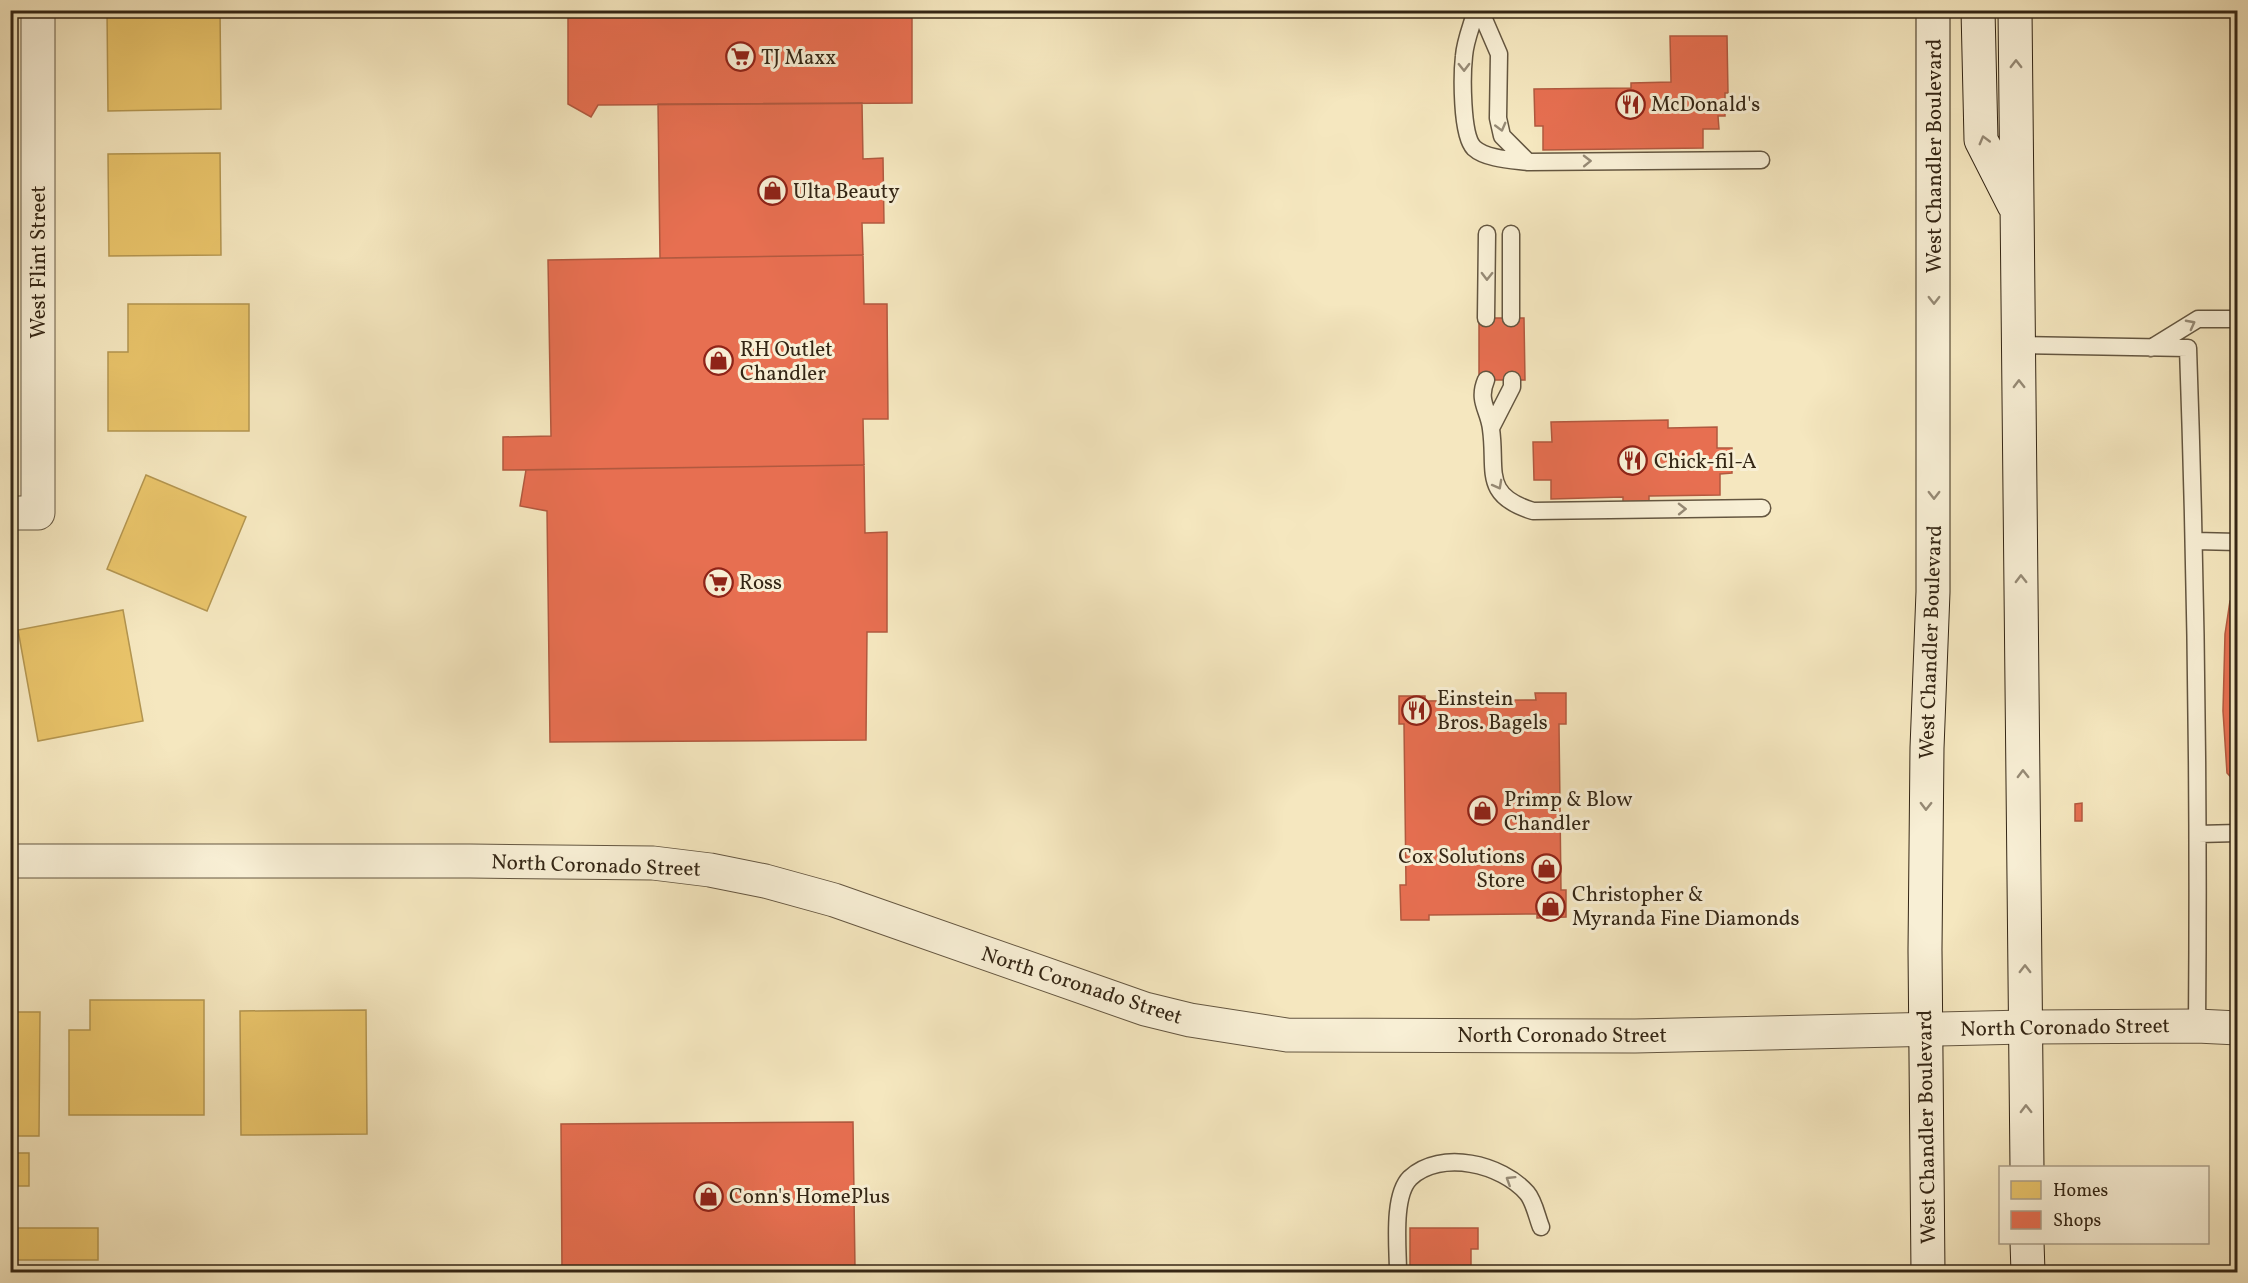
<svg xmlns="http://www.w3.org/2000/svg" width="2248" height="1283" viewBox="0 0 2248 1283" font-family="Vollkorn,serif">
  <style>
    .homes { fill: #e9c46a; stroke: #b39550; stroke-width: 1.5 }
    .shops { fill: #e76f51; stroke: #b1593f; stroke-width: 1.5 }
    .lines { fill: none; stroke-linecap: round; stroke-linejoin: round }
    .service-casing { stroke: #645640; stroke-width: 19 }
    .minor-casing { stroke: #645640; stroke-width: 35 }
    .secondary-casing { stroke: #342615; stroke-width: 35 }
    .service { stroke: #f8efd5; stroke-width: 16 }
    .minor { stroke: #f8efd5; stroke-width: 33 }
    .secondary { stroke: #f8efd5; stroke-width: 33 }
    .oneway { stroke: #968a75 }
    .labels { text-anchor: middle; stroke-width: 6; stroke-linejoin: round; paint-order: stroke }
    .poi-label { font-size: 21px; fill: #342615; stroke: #f8efd5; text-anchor: start }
    .street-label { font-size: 21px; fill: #342615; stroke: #f8efd5 }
  </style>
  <rect width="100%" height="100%" fill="#f5e7bf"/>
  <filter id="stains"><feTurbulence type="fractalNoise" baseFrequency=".00333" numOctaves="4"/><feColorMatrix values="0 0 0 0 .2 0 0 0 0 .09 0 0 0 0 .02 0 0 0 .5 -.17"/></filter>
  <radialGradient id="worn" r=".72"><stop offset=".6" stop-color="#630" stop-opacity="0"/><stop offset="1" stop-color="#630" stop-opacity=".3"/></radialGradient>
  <path class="homes" d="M107 10H220L221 109 108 111Z
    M220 153 221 255 109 256 108 154Z
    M128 304H249V431H108V352H128Z
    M146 475 246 517 207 611 107 569Z
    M123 610 143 721 38 741 18 630Z
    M90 1000H204V1115H69V1030H90Z
    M366 1010 367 1134 241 1135 240 1011Z
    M10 1012H40L39 1136H10Z
    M10 1153H29V1186H10Z
    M10 1228H98V1260H10Z"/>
  <path class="shops" d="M568 10H912V103L598 105 591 117 568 104Z
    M1670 36H1727L1728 93H1725V116H1718L1719 129H1703V148L1543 150V126H1535L1534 89 1631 88V83L1671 82Z
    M862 103 863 159 883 158 884 223H862L863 255 660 258 658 104Z
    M863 255 864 304H887L888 419H863L864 465 503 470V437L551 436 548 260Z
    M1479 318H1524L1525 380H1479Z
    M1668 420V428L1717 427V448H1732V473L1720 474V495L1649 496V501L1623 502V497L1551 499V480H1534L1533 442H1552L1551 422Z
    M864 465 865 533 887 532V632H867L866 740 550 742 547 511 520 506 526 470Z
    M2238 596V785L2227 773 2223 711 2225 634 2230 601Z
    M1535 693H1566V724H1559L1561 890H1566V917L1537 918V914L1429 915V920H1401L1400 885H1406L1404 724H1399V696H1425V701L1536 700Z
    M2082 803V821H2075V804Z
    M853 1122 855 1269 880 1268V1272H562L561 1124Z
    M1410 1228H1478V1249H1471V1272H1410Z"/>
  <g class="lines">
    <defs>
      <path id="service" d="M1476 10C1472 25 1465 41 1464 56 1462 74 1461 135 1474 148 1486 159 1513 160 1528 162L1761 160
        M1480 10 1499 54 1498 118 1502 136 1528 162
        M1511 234V318
        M1486 318 1487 234
        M2018 345 2188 348C2196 574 2199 800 2197 1026
        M2151 348 2198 319H2238
        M1486 380C1477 401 1489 410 1491 429 1497 470 1481 495 1533 511L1762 508
        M1491 428 1512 387V380
        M2195 541 2238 542
        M2198 834 2238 833
        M1398 1272C1398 1248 1392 1196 1410 1178 1441 1149 1502 1164 1527 1193 1534 1201 1537 1217 1541 1227"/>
      <path id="minor" d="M10 513H38V10
        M10 861H470L653 863 710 870 765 881 834 900 1145 1009 1190 1020 1287 1035 1635 1036 2025 1027 2197 1026 2238 1028"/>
      <path id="secondary" d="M1978 10 1981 140 2014 205
        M2015 10 2027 1168
        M2027 1242 2028 1272
        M1928 1272 1925 950 1927 748 1933 592V10"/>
    </defs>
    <use href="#service" class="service-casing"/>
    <use href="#minor" class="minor-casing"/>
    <use href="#secondary" class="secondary-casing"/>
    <use href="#service" class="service"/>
    <use href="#minor" class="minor"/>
    <use href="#secondary" class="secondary"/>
  </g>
  <defs><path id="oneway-chevron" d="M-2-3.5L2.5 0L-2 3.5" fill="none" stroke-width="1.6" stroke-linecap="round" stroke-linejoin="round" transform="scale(1.5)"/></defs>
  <g class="oneway">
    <use href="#oneway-chevron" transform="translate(2016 64) rotate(-90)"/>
    <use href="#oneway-chevron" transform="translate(1464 67) rotate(89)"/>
    <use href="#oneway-chevron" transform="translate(1501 127) rotate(75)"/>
    <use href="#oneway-chevron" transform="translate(1984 140) rotate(-105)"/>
    <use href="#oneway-chevron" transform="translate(1587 161) rotate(-1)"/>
    <use href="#oneway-chevron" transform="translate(1487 276) rotate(91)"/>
    <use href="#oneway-chevron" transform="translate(1934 300) rotate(90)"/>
    <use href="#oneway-chevron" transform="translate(2191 324) rotate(-28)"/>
    <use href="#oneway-chevron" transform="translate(2019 384) rotate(-91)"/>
    <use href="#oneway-chevron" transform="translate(1498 485) rotate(61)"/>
    <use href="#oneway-chevron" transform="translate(1934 495) rotate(90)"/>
    <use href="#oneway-chevron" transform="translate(1682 509) rotate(-1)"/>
    <use href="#oneway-chevron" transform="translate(2021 579) rotate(-91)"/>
    <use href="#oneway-chevron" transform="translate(2023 774) rotate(-91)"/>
    <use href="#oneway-chevron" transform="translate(1926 806) rotate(91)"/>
    <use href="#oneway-chevron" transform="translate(2025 969) rotate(-90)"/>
    <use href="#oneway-chevron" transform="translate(2026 1109) rotate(-91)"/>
    <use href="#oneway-chevron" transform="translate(1510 1180) rotate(-148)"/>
  </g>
  <defs>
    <symbol id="supermarket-ring" viewBox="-11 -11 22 22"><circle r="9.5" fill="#f8efd5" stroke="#8f2418" stroke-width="1.5"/><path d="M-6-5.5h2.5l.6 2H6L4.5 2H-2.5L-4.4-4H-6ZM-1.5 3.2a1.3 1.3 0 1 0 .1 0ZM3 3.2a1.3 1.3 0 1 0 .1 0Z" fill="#8f2418"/></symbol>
    <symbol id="restaurant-ring" viewBox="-11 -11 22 22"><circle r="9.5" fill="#f8efd5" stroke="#8f2418" stroke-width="1.5"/><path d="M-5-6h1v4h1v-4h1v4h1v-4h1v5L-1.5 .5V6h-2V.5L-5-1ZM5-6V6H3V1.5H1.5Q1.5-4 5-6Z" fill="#8f2418"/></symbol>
    <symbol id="shop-ring" viewBox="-11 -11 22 22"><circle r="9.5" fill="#f8efd5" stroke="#8f2418" stroke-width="1.5"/><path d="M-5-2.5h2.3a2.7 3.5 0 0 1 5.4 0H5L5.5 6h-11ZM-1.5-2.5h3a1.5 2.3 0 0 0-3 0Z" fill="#8f2418"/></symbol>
  </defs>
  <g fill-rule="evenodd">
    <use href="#supermarket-ring" x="724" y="40" width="33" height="33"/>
    <use href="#restaurant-ring" x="1614" y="88" width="33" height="33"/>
    <use href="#shop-ring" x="756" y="174" width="33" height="33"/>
    <use href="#shop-ring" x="702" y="344" width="33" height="33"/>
    <use href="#restaurant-ring" x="1616" y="444" width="33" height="33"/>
    <use href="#supermarket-ring" x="702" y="566" width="33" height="33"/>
    <use href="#restaurant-ring" x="1400" y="694" width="33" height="33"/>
    <use href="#shop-ring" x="1466" y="794" width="33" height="33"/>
    <use href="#shop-ring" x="1530" y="852" width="33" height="33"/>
    <use href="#shop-ring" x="1534" y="890" width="33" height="33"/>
    <use href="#shop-ring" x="692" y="1180" width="33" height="33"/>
  </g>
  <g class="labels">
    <g class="poi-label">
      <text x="761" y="64">TJ Maxx</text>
      <text x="1651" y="111">McDonald's</text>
      <text x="793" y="198">Ulta Beauty</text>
      <text x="740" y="356">RH Outlet<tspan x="740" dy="24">Chandler</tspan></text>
      <text x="1654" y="468">Chick-fil-A</text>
      <text x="739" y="589">Ross</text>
      <text x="1437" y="705">Einstein<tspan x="1437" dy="24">Bros. Bagels</tspan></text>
      <text x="1504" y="806">Primp &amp; Blow<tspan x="1504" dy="24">Chandler</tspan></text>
      <text x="1525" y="863" text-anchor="end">Cox Solutions<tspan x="1525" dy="24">Store</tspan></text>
      <text x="1572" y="901">Christopher &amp;<tspan x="1572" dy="24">Myranda Fine Diamonds</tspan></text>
      <text x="729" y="1203">Conn's HomePlus</text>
    </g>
    <g class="street-label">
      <text transform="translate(1934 156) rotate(-90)" y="7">West Chandler Boulevard</text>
      <text transform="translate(38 262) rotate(-90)" y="7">West Flint Street</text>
      <text transform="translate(1930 642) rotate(-88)" y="7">West Chandler Boulevard</text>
      <text transform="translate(596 865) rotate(2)" y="7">North Coronado Street</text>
      <text transform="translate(1082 985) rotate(18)" y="7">North Coronado Street</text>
      <text transform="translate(2065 1027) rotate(-1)" y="7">North Coronado Street</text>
      <text x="1562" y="1042">North Coronado Street</text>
      <text transform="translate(1926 1127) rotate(-91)" y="7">West Chandler Boulevard</text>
    </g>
  </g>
  <rect width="2248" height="1283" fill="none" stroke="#f5e7bf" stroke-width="36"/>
  <rect x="12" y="12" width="2224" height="1259" fill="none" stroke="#342615" stroke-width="3"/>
  <rect x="18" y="18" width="2212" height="1247" fill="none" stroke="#342615" stroke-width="1.5"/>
  <rect x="1999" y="1166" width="210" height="78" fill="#f8efd5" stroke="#aa9f88" stroke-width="1.5"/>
  <rect x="2011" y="1181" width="30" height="18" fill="#e9c46a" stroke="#aa9f88" stroke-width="1.5"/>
  <text x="2053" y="1196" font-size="18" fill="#342615">Homes</text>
  <rect x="2011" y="1211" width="30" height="18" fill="#e76f51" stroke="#aa9f88" stroke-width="1.5"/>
  <text x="2053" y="1226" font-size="18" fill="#342615">Shops</text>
  <rect width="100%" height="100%" filter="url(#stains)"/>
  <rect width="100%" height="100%" fill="url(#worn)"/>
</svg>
